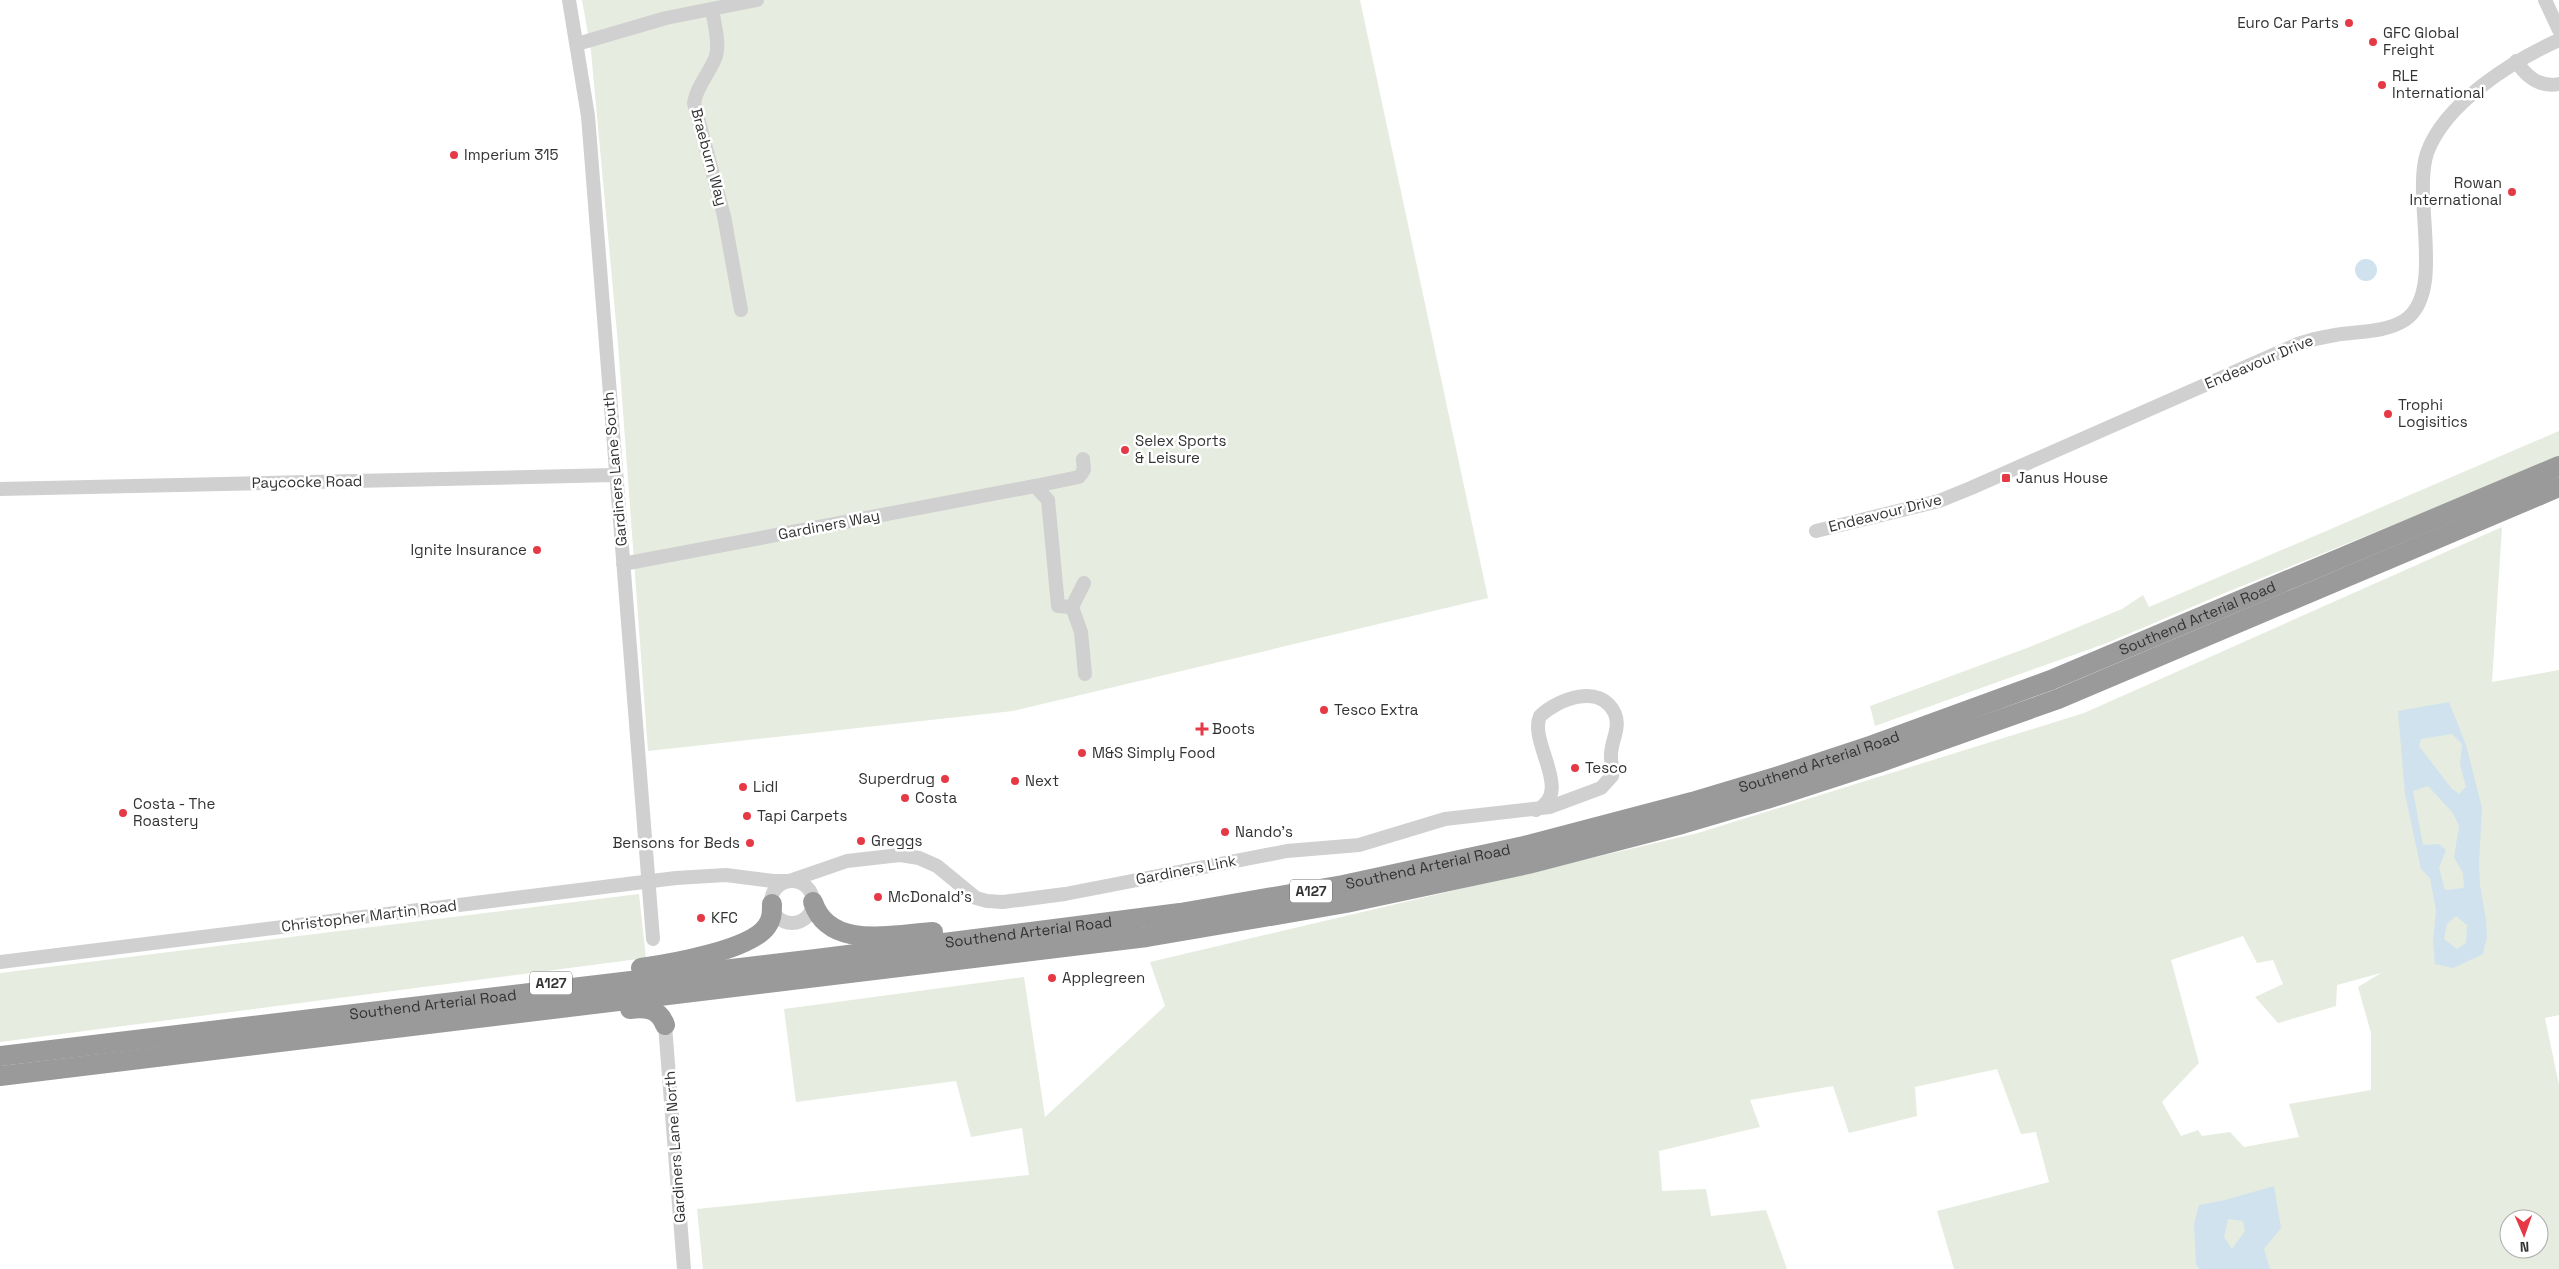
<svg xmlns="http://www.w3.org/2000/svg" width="2559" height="1269" viewBox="0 0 2559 1269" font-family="'Space Grotesk',sans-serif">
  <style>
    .green { fill: #e6ecdf; fill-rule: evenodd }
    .water { fill: #cfe2ee; fill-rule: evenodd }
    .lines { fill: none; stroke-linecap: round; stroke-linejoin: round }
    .minor { stroke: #d0d0d0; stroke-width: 14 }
    .highway { stroke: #9a9a9a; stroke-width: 20 }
    .poi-dot { fill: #e63946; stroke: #fff; stroke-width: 2 }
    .labels { text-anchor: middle; stroke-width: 5; stroke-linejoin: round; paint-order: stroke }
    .shield { fill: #fff; stroke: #707070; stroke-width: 1 }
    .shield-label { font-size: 14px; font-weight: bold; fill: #333 }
    .poi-label { font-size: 15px; fill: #333; stroke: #fff; text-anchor: start }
    .street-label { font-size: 15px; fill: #333; stroke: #fff }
  </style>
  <rect width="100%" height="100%" fill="#fff"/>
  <path class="green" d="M582 0H1360L1488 598 1013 711 648 751 618 344 591 51Z
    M2559 431V458L2227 592 2107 643 1875 726 1870 706 2027 648 2122 609 2143 595 2149 607Z
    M2502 527 2492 682 2559 670V1015L2545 1018 2559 1085V1269H1954L1937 1211 2049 1182 2036 1132 2021 1134 1997 1069 1915 1087 1917 1116 1849 1133 1833 1086 1750 1100 1760 1127 1659 1151 1662 1191 1706 1189 1711 1216 1766 1210 1787 1269H703L697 1209 1029 1175 1022 1128 971 1137 956 1081 796 1102 784 1009 1024 977 1045 1117 1165 1006 1150 962 1698 833 2084 713ZM2243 936 2257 963 2273 960 2283 984 2255 997 2278 1023 2336 1006 2337 985 2381 973 2358 987 2371 1033V1090L2289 1104 2299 1137 2244 1147 2230 1132 2202 1136 2198 1130 2181 1136 2162 1102 2199 1063 2171 960ZM2509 1219H2539V1249H2509Z
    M639 894 646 958 0 1042V973Z"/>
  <path class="water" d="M2355 270a11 11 0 1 1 22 0a11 11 0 1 1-22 0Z
    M2449 702 2466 745 2482 808 2479 864 2480 885 2486 920 2487 937 2483 954 2453 968 2435 964 2433 941 2436 910 2430 878 2421 869 2405 794 2398 711ZM2452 734 2462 744 2460 764 2466 787 2459 794 2452 789 2419 746 2421 739ZM2428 786 2453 813 2459 826 2454 857 2463 873 2464 888 2445 890 2439 868 2446 850 2439 844 2423 845 2413 791ZM2456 916 2467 925 2466 943 2457 949 2444 939 2447 924Z
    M2274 1186 2281 1228 2264 1249 2270 1269H2199L2196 1264 2194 1224 2199 1205 2225 1200ZM2228 1219 2243 1221 2245 1231 2232 1249 2224 1237Z"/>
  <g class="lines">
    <path class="minor" d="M569 0 588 116 653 939
      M2545 0 2559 30
      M712 9C714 23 720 42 716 56 710 73 697 85 694 103L724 216 741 310
      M577 44 666 18 757 0
      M2516 61C2526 76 2539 88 2559 84
      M1035 486 1079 477 1084 470 1083 459
      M0 489 615 475
      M1816 531 1939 501 1971 488 2298 344C2310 340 2322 337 2335 335 2357 331 2385 333 2405 320 2446 292 2412 199 2427 153 2445 103 2512 61 2559 40
      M623 564 1035 486 1048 500 1058 606 1072 607 1084 583
      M1072 607 1081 632 1085 674
      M771 902a21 21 0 1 1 42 0a21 21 0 1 1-42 0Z
      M0 962 676 878 726 875 773 881H789L847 861 900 855 919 858 937 866 976 898 987 901 1003 902 1065 894 1287 851 1359 845 1445 819 1550 807 1601 788 1612 776C1613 769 1611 764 1611 757 1610 742 1621 729 1615 714 1601 682 1558 699 1540 716 1528 743 1575 793 1536 810
      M665 1025 684 1269"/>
    <g class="highway">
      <path d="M813 902C829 951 894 934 933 932"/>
      <path d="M641 968C670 964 751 950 767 926 772 919 772 912 772 904"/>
      <path d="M630 1009C645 1007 659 1008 665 1025"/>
      <path id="s1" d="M0 1056 816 959 1180 913 1343 885 1524 846 1692 802 1782 775 1873 745 2051 680 2559 466"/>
      <path d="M0 1076 1147 937 1346 903 1528 864 1682 824 1767 799 1878 763 2058 699 2559 487"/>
    </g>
  </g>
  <g class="poi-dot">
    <circle cx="2349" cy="23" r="5"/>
    <circle cx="2373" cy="42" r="5"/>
    <circle cx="2382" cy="85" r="5"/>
    <circle cx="454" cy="155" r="5"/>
    <circle cx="2512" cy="192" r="5"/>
    <circle cx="2388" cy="414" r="5"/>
    <circle cx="1125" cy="450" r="5"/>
    <rect x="2001" y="473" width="10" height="10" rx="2.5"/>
    <circle cx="537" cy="550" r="5"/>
    <circle cx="1324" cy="710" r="5"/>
    <path d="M1199.5 721.5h5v5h5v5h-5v5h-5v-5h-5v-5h5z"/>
    <circle cx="1082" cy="753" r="5"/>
    <circle cx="1575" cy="768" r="5"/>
    <circle cx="945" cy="779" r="5"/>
    <circle cx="1015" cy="781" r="5"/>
    <circle cx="743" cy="787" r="5"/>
    <circle cx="905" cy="798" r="5"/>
    <circle cx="123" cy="813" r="5"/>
    <circle cx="747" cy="816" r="5"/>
    <circle cx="1225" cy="832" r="5"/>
    <circle cx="861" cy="841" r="5"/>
    <circle cx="750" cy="843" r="5"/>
    <circle cx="878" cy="897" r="5"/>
    <circle cx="701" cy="918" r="5"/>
    <circle cx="1052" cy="978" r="5"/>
  </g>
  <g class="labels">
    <g class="shield">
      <rect x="1290" y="879.5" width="42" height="23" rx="4"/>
      <rect x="530" y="971.5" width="42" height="23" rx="4"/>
    </g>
    <g class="shield-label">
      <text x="1311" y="896">A127</text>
      <text x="551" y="988">A127</text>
    </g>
    <g class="poi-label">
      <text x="2339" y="28" text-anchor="end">Euro Car Parts</text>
      <text x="2383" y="38">GFC Global<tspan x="2383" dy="17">Freight</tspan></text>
      <text x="2392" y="81">RLE<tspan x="2392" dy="17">International</tspan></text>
      <text x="464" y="160">Imperium 315</text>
      <text x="2502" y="188" text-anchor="end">Rowan<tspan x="2502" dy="17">International</tspan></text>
      <text x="2398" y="410">Trophi<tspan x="2398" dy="17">Logisitics</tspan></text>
      <text x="1135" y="446">Selex Sports<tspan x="1135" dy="17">&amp; Leisure</tspan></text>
      <text x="2016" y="483">Janus House</text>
      <text x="527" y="555" text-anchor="end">Ignite Insurance</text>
      <text x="1334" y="715">Tesco Extra</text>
      <text x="1212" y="734">Boots</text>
      <text x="1092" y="758">M&amp;S Simply Food</text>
      <text x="1585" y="773">Tesco</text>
      <text x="935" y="784" text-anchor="end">Superdrug</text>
      <text x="1025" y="786">Next</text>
      <text x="753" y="792">Lidl</text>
      <text x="915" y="803">Costa</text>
      <text x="133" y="809">Costa - The<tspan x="133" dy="17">Roastery</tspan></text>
      <text x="757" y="821">Tapi Carpets</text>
      <text x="1235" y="837">Nando's</text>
      <text x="871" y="846">Greggs</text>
      <text x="740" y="848" text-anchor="end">Bensons for Beds</text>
      <text x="888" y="902">McDonald's</text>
      <text x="711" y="923">KFC</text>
      <text x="1062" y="983">Applegreen</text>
    </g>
    <g class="street-label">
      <text transform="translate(709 157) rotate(75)" y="5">Braeburn Way</text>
      <text transform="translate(2259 362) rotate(-23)" y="5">Endeavour Drive</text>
      <text transform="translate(615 469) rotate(-95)" y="5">Gardiners Lane South</text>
      <text transform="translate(307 482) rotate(-1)" y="5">Paycocke Road</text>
      <text transform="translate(1885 513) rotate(-14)" y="5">Endeavour Drive</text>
      <text transform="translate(829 525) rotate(-11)" y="5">Gardiners Way</text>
      <text dy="5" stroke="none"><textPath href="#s1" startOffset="2251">Southend Arterial Road</textPath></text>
      <text dy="5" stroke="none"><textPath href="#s1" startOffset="1846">Southend Arterial Road</textPath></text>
      <text dy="5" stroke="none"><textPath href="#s1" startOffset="1441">Southend Arterial Road</textPath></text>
      <text transform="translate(1186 870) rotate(-11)" y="5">Gardiners Link</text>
      <text transform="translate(369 916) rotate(-7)" y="5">Christopher Martin Road</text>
      <text dy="5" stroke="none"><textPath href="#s1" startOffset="1036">Southend Arterial Road</textPath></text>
      <text dy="5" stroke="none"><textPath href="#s1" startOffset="436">Southend Arterial Road</textPath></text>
      <text transform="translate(675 1147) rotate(-94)" y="5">Gardiners Lane North</text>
    </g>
  </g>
  <g transform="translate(2524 1234) rotate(178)"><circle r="24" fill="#ffffff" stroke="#adadad"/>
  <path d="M0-4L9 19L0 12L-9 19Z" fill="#e63946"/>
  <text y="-8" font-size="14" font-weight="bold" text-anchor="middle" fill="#333333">N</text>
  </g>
</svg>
